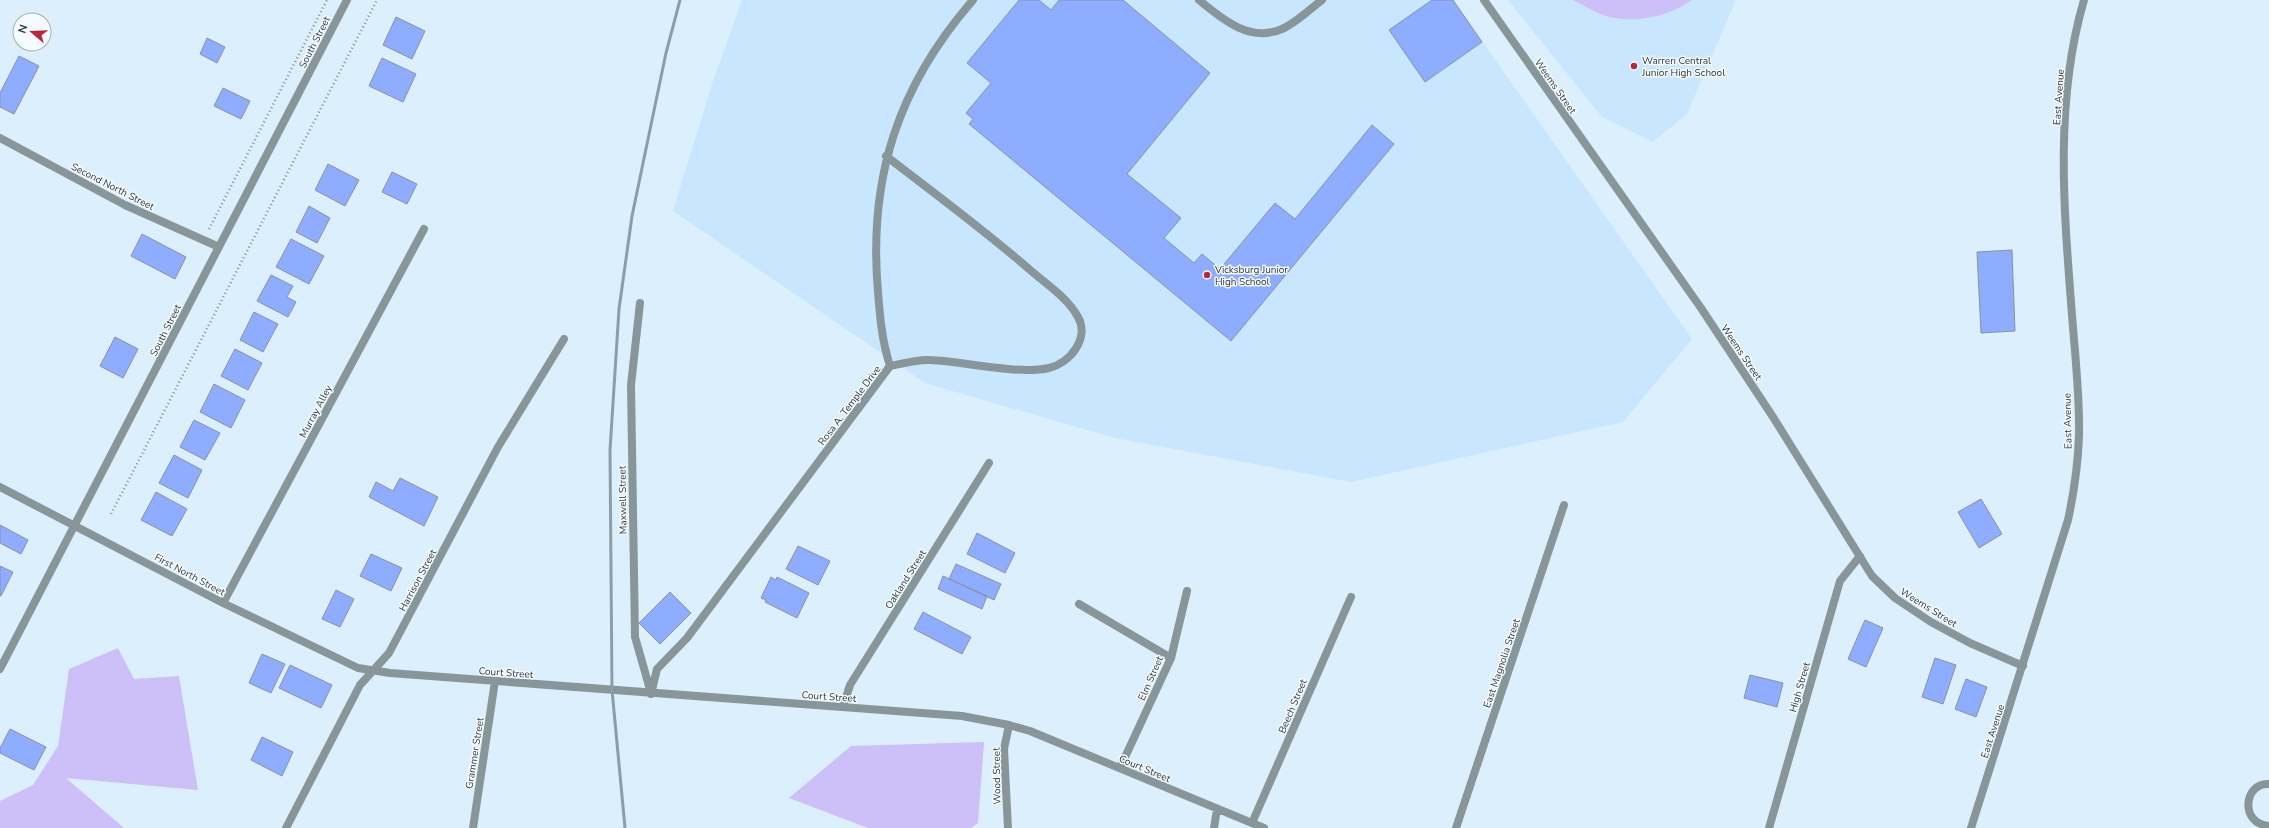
<svg xmlns="http://www.w3.org/2000/svg" width="2269" height="828" viewBox="0 0 2269 828" font-family="'Nunito Sans',sans-serif">
  <style>
    .built { fill: #c8e7fe }
    .green { fill: #cdbff8 }
    .building { fill: #8fadff; stroke: #8891a8 }
    .lines { fill: none; stroke-linecap: round; stroke-linejoin: round }
    .path { stroke: #808e99; stroke-width: 2.5; stroke-dasharray: 1 3; stroke-linecap: butt }
    .service { stroke: #899699; stroke-width: 8 }
    .minor { stroke: #899699; stroke-width: 8 }
    .tertiary { stroke: #899699; stroke-width: 8 }
    .rail { stroke: #8d9da8; stroke-width: 3 }
    .poi-dot { fill: #b9273c; stroke: #f5fafd; stroke-width: 1.5 }
    .labels { text-anchor: middle; stroke-width: 3; stroke-linejoin: round; paint-order: stroke }
    .street-label { font-size: 10px; fill: #303a41; stroke: #f5fafd }
    .poi-label { font-size: 10px; fill: #303a41; stroke: #f5fafd; text-anchor: start }
  </style>
  <rect width="100%" height="100%" fill="#dbeffd"/>
  <path class="built" d="M742 0H1453L1692 339 1623 422 1351 482 1115 438 925 383 673 211 712 84Z
    M1508 0H1736L1687 114 1653 142 1602 117Z"/>
  <path class="green" d="M1573 0H1692C1668 17 1634 24 1606 16 1595 12 1583 5 1573 0Z
    M118 648 134 679 179 676 198 790 66 778 124 828H0V801L33 785 58 746 69 669Z
    M984 742 978 823 971 828H868L789 798 851 746Z"/>
  <path class="building" d="M1019 0H1039L1051 10 1059 0H1123L1210 73 1127 174 1181 218 1164 238 1194 263 1202 254 1220 269 1275 203 1295 219 1372 125 1394 144 1231 341 969 124 973 119 966 113 991 83 967 63Z
    M1432 0H1453L1482 42 1425 82 1389 30Z
    M396 17 425 31 412 59 383 45Z
    M207 38 225 47 217 63 200 54Z
    M19 56 39 66 14 114 0 107V93Z
    M382 58 416 74 403 102 369 86Z
    M223 88 250 101 241 119 214 106Z
    M328 164 359 180 345 206 315 190Z
    M392 172 417 184 407 204 382 192Z
    M309 206 330 218 317 243 296 232Z
    M142 234 186 257 175 279 131 256Z
    M291 239 324 256 309 284 276 267Z
    M2012 250 2015 331 1981 333 1977 252Z
    M271 275 293 286 287 297 296 302 288 317 257 301Z
    M254 312 278 324 263 352 240 340Z
    M115 337 138 349 123 378 100 366Z
    M235 349 262 363 248 390 221 376Z
    M214 384 245 400 231 428 200 412Z
    M194 420 220 433 205 460 180 447Z
    M174 455 202 470 188 498 159 483Z
    M400 478 438 497 424 526 369 497 376 482 393 491Z
    M156 492 187 509 172 536 141 520Z
    M1981 499 2002 534 1979 548 1958 512Z
    M0 525 28 540 21 554 0 543Z
    M977 533 1015 553 1005 573 967 554Z
    M798 546 830 561 818 585 786 569Z
    M371 554 402 568 391 591 360 576Z
    M956 564 1001 584 994 600 949 579Z
    M0 566 13 572 1 596H0Z
    M943 576 987 596 982 609 938 589Z
    M771 577 776 580 777 577 809 593 797 618 765 602 766 600 761 598Z
    M336 590 354 599 340 627 322 619Z
    M670 592 691 613 660 644 639 623Z
    M923 612 971 637 962 654 914 629Z
    M1865 620 1883 628 1866 667 1848 659Z
    M262 654 285 664 271 693 249 683Z
    M1935 658 1956 665 1943 704 1922 697Z
    M290 665 332 685 321 708 279 688Z
    M1750 675 1783 683 1777 707 1744 698Z
    M1966 679 1987 687 1976 717 1955 709Z
    M10 729 46 747 34 770 0 753V748Z
    M262 737 293 752 282 776 251 760Z"/>
  <g class="lines">
    <path class="path" d="M209 229 327 0
      M111 514 377 0"/>
    <path class="service" d="M1199 0C1222 19 1250 43 1282 29 1296 23 1310 9 1322 0
      M886 156C934 193 983 229 1029 269 1046 284 1067 297 1078 317 1090 338 1070 363 1049 368 1017 375 964 361 929 360 917 359 902 364 890 366
      M1079 604 1171 658"/>
    <path class="minor" d="M1484 0 1701 308 1773 417 1872 576 1895 598 1931 622 1970 643 2023 666
      M0 138 125 205 219 247
      M640 303 631 385 635 637 651 693
      M0 487 223 603 358 668 390 673 962 716 1009 725 1030 731 1264 828
      M223 603 424 229
      M0 669 347 0
      M651 694 657 669 687 638 890 366C882 341 880 318 878 292 868 178 898 86 973 0
      M843 707 850 685 989 463
      M1120 768 1171 658 1187 591
      M2269 784C2244 782 2239 824 2269 826
      M1252 823 1351 597
      M286 828 360 685 389 653 498 447 564 339
      M473 828 495 681
      M1008 828 1004 749 1009 725
      M1214 828 1217 809
      M1456 828 1564 505
      M1769 828 1840 581 1860 556"/>
    <path class="tertiary" d="M1971 828 2068 520C2074 492 2078 464 2079 436 2080 396 2075 355 2072 315 2064 211 2054 102 2084 0"/>
    <path class="rail" d="M625 828 612 690 610 450 619 309 632 216 666 53 680 0"/>
  </g>
  <g class="poi-dot">
    <circle cx="1634" cy="66" r="4"/>
    <circle cx="1207" cy="275" r="4"/>
  </g>
  <g class="labels">
    <g class="street-label">
      <text transform="translate(314 42) rotate(-63)" y="4">South Street</text>
      <text transform="translate(1556 86) rotate(55)" y="4">Weems Street</text>
      <text transform="translate(2058 97) rotate(-86)" y="4">East Avenue</text>
      <text transform="translate(113 186) rotate(27)" y="4">Second North Street</text>
      <text transform="translate(165 330) rotate(-63)" y="4">South Street</text>
      <text transform="translate(1742 352) rotate(56)" y="4">Weems Street</text>
      <text transform="translate(849 405) rotate(-53)" y="4">Rosa A. Temple Drive</text>
      <text transform="translate(315 411) rotate(-62)" y="4">Murray Alley</text>
      <text transform="translate(2067 421) rotate(-91)" y="4">East Avenue</text>
      <text transform="translate(622 500) rotate(-91)" y="4">Maxwell Street</text>
      <text transform="translate(190 574) rotate(28)" y="4">First North Street</text>
      <text transform="translate(905 579) rotate(-58)" y="4">Oakland Street</text>
      <text transform="translate(417 580) rotate(-62)" y="4">Harrison Street</text>
      <text transform="translate(1929 607) rotate(32)" y="4">Weems Street</text>
      <text transform="translate(1501 663) rotate(-71)" y="4">East Magnolia Street</text>
      <text transform="translate(506 672) rotate(4)" y="4">Court Street</text>
      <text transform="translate(1150 678) rotate(-66)" y="4">Elm Street</text>
      <text transform="translate(1799 687) rotate(-74)" y="4">High Street</text>
      <text transform="translate(829 696) rotate(4)" y="4">Court Street</text>
      <text transform="translate(1292 706) rotate(-67)" y="4">Beech Street</text>
      <text transform="translate(1992 731) rotate(-72)" y="4">East Avenue</text>
      <text transform="translate(474 753) rotate(-81)" y="4">Grammer Street</text>
      <text transform="translate(1145 768) rotate(23)" y="4">Court Street</text>
      <text transform="translate(996 776) rotate(-91)" y="4">Wood Street</text>
    </g>
    <g class="poi-label">
      <text x="1642" y="64">Warren Central<tspan x="1642" dy="12">Junior High School</tspan></text>
      <text x="1215" y="273">Vicksburg Junior<tspan x="1215" dy="12">High School</tspan></text>
    </g>
  </g>
  <g transform="translate(32 32) rotate(289)"><circle r="19" fill="#f5fafd" stroke="#a6adb2"/>
  <path d="M0-3L7 15L0 10L-7 15Z" fill="#b9273c"/>
  <text y="-6" font-size="11" font-weight="bold" text-anchor="middle" fill="#303a41">N</text>
  </g>
</svg>
